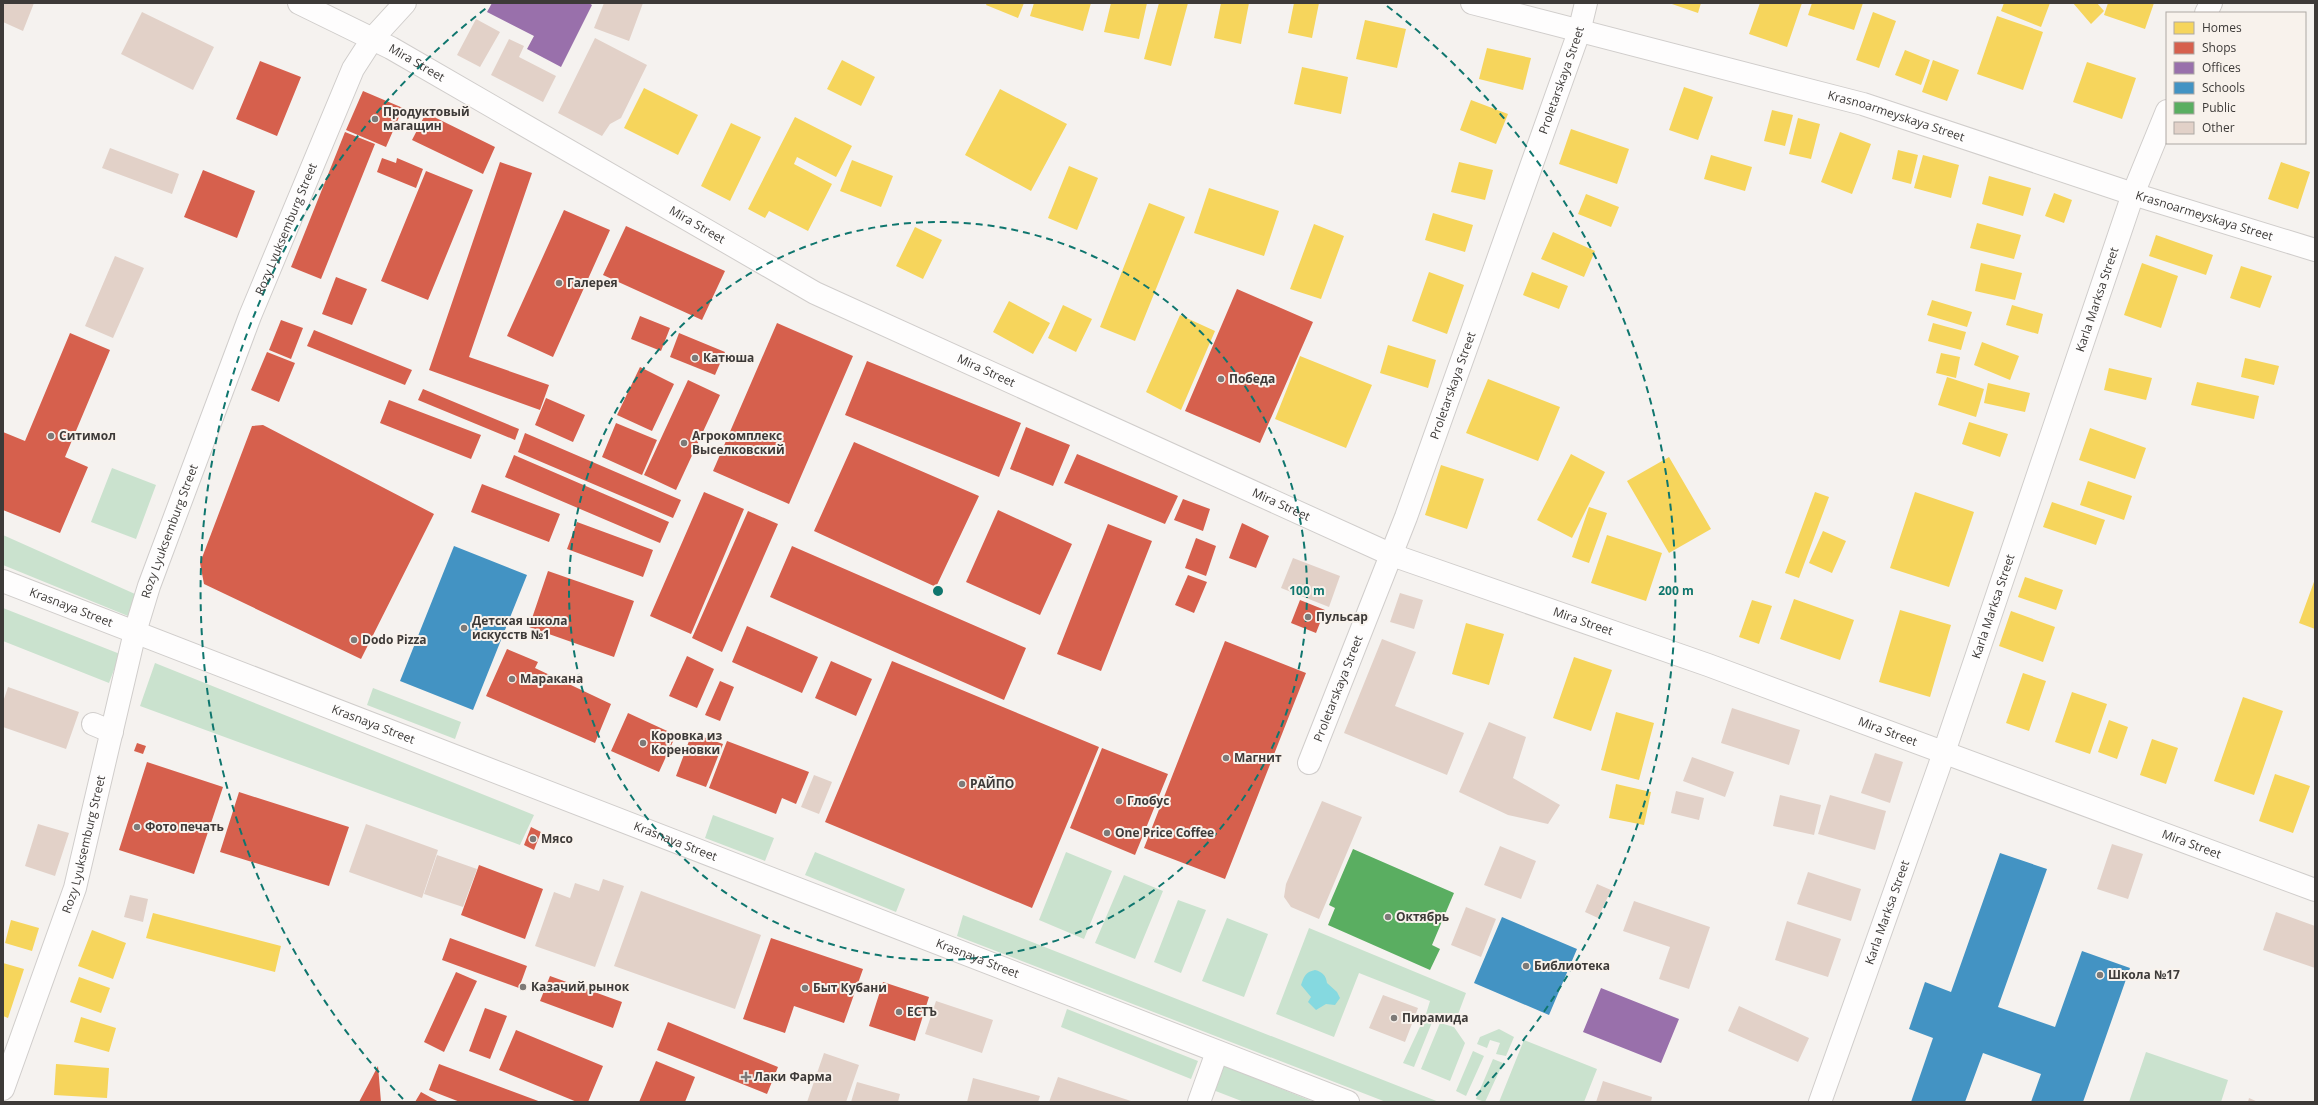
<svg xmlns="http://www.w3.org/2000/svg" width="2318" height="1105" viewBox="0 0 2318 1105" font-family="'Open Sans',sans-serif">
  <style>
    .green { fill: #cae2ce }
    .water { fill: #85d9e0 }
    .homes { fill: #f6d55c }
    .shops { fill: #d6604d }
    .offices { fill: #9970ab }
    .schools { fill: #4393c3 }
    .public { fill: #5aae61 }
    .building { fill: #e2d1c8 }
    .lines { fill: none; stroke-linecap: round; stroke-linejoin: round }
    .minor-casing { stroke: #d0cdcb; stroke-width: 24 }
    .major-casing { stroke: #d0cdcb; stroke-width: 24 }
    .minor { stroke: #fefdfd; stroke-width: 22 }
    .major { stroke: #fefdfd; stroke-width: 22 }
    .ring { fill: none; stroke: #0f766e; stroke-width: 2; stroke-dasharray: 7 5 }
    .poi-dot { fill: #7d7a78; stroke: #f8f2ec; stroke-width: 1.5 }
    .labels { text-anchor: middle; stroke-width: 4; stroke-linejoin: round; paint-order: stroke }
    .street-label { font-size: 12px; fill: #3d3a38; stroke: #f8f2ec }
    .poi-label { font-size: 12px; font-weight: bold; fill: #3d3a38; stroke: #f8f2ec; text-anchor: start }
    .centre { fill: #0f766e; stroke: #f8f2ec; stroke-width: 2 }
    .ring-label { font-size: 12px; text-anchor: middle; font-weight: bold; fill: #0f766e; stroke: #f8f2ec; stroke-width: 4; stroke-linejoin: round; paint-order: stroke }
  </style>
  <rect width="100%" height="100%" fill="#f5f2ef"/>
  <path class="green" d="M112 468 156 485 136 539 91 522Z
    M3 535 135 594 128 616 3 565Z
    M3 608 120 654 109 683 3 641Z
    M155 663 534 815 520 845 140 706Z
    M373 688 461 722 455 739 367 705Z
    M713 815 774 838 765 861 705 838Z
    M815 852 905 889 896 912 805 875Z
    M1066 852 1112 871 1084 939 1039 920Z
    M1124 875 1163 891 1135 959 1095 943Z
    M1178 900 1206 910 1181 973 1154 962Z
    M963 915 1439 1102H1386L957 936Z
    M1227 918 1268 934 1244 997 1202 981Z
    M1309 928 1466 993 1454 1025 1426 1014 1430 1001 1359 973 1334 1037 1276 1014Z
    M1067 1009 1198 1061 1191 1079 1061 1027Z
    M1425 1016 1433 1020 1414 1067 1403 1063Z
    M1440 1023 1454 1027 1465 1043 1450 1081 1421 1069Z
    M1499 1029 1514 1037 1506 1056 1496 1054 1500 1043 1490 1040 1487 1048 1477 1044 1480 1037Z
    M1524 1040 1597 1069 1584 1102H1499Z
    M1473 1051 1484 1056 1466 1096 1456 1091Z
    M2146 1052 2228 1080 2221 1102H2129Z
    M1493 1059 1503 1063 1485 1102 1476 1099Z
    M1222 1065 1314 1102H1244L1213 1090Z"/>
  <path class="water" d="M1315 970C1323 972 1326 976 1327 983L1337 992 1340 998 1335 1005 1326 1004 1316 1010 1308 1002 1311 997 1301 985C1304 977 1305 972 1315 970Z"/>
  <path class="homes" d="M987 3H1024L1018 18 986 5Z
    M1034 3H1091L1083 31 1030 16Z
    M1111 3H1147L1139 39 1104 32Z
    M1159 3H1188L1171 66 1144 59Z
    M1221 3H1249L1241 44 1214 38Z
    M1294 3H1319L1312 38 1288 33Z
    M1669 3H1701L1698 13Z
    M1760 3H1802L1787 47 1749 34Z
    M1812 3H1863L1854 30 1808 15Z
    M2004 3H2050L2041 27 2001 11Z
    M2073 3H2097L2104 11 2091 24Z
    M2108 3H2154L2145 29 2104 15Z
    M1873 12 1896 21 1879 68 1856 60Z
    M1997 16 2043 32 2023 90 1977 74Z
    M1365 20 1406 29 1397 68 1356 59Z
    M1487 48 1531 58 1523 90 1479 79Z
    M1905 50 1930 60 1921 85 1895 75Z
    M842 60 875 77 861 106 827 89Z
    M1933 60 1959 70 1947 101 1922 92Z
    M2087 62 2136 78 2122 119 2073 102Z
    M1302 67 1348 77 1341 114 1294 104Z
    M1684 87 1713 97 1698 140 1669 130Z
    M644 88 698 115 678 155 624 128Z
    M1000 89 1067 124 1031 191 965 155Z
    M1471 100 1508 114 1496 144 1460 130Z
    M1772 110 1793 115 1785 146 1764 141Z
    M795 117 852 146 836 177 797 157 794 164 832 184 808 231 769 211 765 218 748 209Z
    M1798 118 1820 124 1811 159 1789 154Z
    M731 123 761 137 730 201 701 186Z
    M1571 129 1629 149 1617 184 1559 164Z
    M1840 132 1871 144 1852 194 1821 182Z
    M1898 150 1918 155 1911 184 1892 179Z
    M1711 155 1752 167 1745 191 1704 179Z
    M1923 155 1959 165 1951 198 1914 188Z
    M852 160 893 176 881 207 840 191Z
    M1459 162 1493 170 1485 200 1451 192Z
    M2281 162 2310 172 2298 209 2268 199Z
    M1069 166 1098 178 1077 230 1048 218Z
    M1989 176 2031 188 2023 216 1982 204Z
    M1209 188 1279 211 1264 256 1194 233Z
    M2054 193 2072 200 2064 223 2045 216Z
    M1586 194 1619 207 1611 227 1578 214Z
    M1149 203 1185 217 1135 341 1100 327Z
    M1433 213 1473 225 1465 252 1425 240Z
    M1977 223 2021 235 2014 259 1970 248Z
    M1314 224 1344 236 1321 299 1290 289Z
    M915 227 942 240 923 279 896 266Z
    M1553 232 1595 251 1584 277 1541 259Z
    M2156 235 2213 255 2206 275 2149 256Z
    M1981 263 2022 273 2015 300 1975 291Z
    M2142 263 2178 276 2161 328 2124 315Z
    M2241 266 2272 276 2260 308 2230 298Z
    M1429 272 1464 285 1447 334 1412 321Z
    M1532 272 1568 286 1559 309 1523 295Z
    M1932 300 1972 312 1967 327 1927 315Z
    M1009 301 1050 323 1033 354 993 332Z
    M1063 305 1092 319 1076 352 1048 338Z
    M2012 305 2043 314 2038 334 2006 325Z
    M1180 315 1215 331 1181 410 1146 392Z
    M1933 323 1966 332 1961 350 1928 341Z
    M1982 342 2019 356 2010 380 1974 365Z
    M1388 345 1436 360 1428 388 1380 373Z
    M1941 353 1960 357 1956 378 1936 373Z
    M1300 356 1372 385 1346 448 1275 419Z
    M2245 358 2279 366 2274 385 2241 377Z
    M2109 368 2152 378 2146 400 2104 390Z
    M1947 377 1984 389 1976 417 1938 405Z
    M1488 379 1560 407 1538 461 1466 433Z
    M2197 382 2259 396 2254 419 2191 405Z
    M1988 383 2030 393 2025 412 1984 403Z
    M1969 422 2008 434 2000 457 1962 444Z
    M2090 428 2146 448 2135 479 2079 460Z
    M1571 454 1605 472 1572 538 1537 520Z
    M1669 457 1711 529 1669 553 1627 481Z
    M1441 465 1484 479 1467 529 1425 515Z
    M2088 481 2132 496 2124 520 2080 505Z
    M1815 492 1829 497 1799 578 1785 573Z
    M1915 492 1974 512 1949 587 1890 568Z
    M2052 502 2105 520 2096 545 2043 527Z
    M1589 507 1607 513 1589 563 1572 557Z
    M1823 531 1846 541 1832 573 1809 563Z
    M1607 535 1662 553 1646 601 1591 583Z
    M2025 577 2063 590 2056 610 2018 597Z
    M2315 579V629L2299 623Z
    M1794 599 1854 620 1840 660 1780 639Z
    M1752 600 1772 606 1759 644 1739 637Z
    M1900 610 1951 625 1930 697 1879 682Z
    M2011 611 2055 627 2043 662 1999 646Z
    M1466 623 1504 634 1489 685 1452 674Z
    M1574 657 1612 670 1591 731 1553 718Z
    M2023 673 2046 681 2029 731 2006 723Z
    M2072 692 2107 704 2090 754 2055 742Z
    M2243 697 2283 711 2254 795 2214 781Z
    M1616 712 1654 723 1639 780 1601 770Z
    M2109 720 2128 727 2117 759 2098 752Z
    M2152 739 2178 748 2166 784 2140 775Z
    M2275 774 2310 786 2293 833 2259 821Z
    M1616 784 1651 792 1644 825 1609 818Z
    M153 913 281 946 275 972 146 938Z
    M11 920 39 928 32 951 5 943Z
    M92 930 126 943 113 979 78 966Z
    M3 963 24 969 8 1018 3 1016Z
    M79 977 110 988 101 1013 70 1002Z
    M81 1017 116 1028 109 1052 74 1042Z
    M56 1064 109 1068 107 1098 54 1095Z"/>
  <path class="shops" d="M260 61 301 77 277 136 236 119Z
    M363 91 403 108 386 147 346 130Z
    M426 113 495 147 483 174 412 140Z
    M345 132 375 144 321 279 291 267Z
    M382 158 396 163 397 158 423 169 416 188 377 172Z
    M500 162 532 173 469 357 549 385 540 410 429 370Z
    M203 170 255 191 237 238 184 217Z
    M426 171 473 190 428 300 381 281Z
    M564 210 610 230 553 357 507 336Z
    M626 226 725 271 702 320 603 275Z
    M336 277 367 289 352 325 322 314Z
    M1237 289 1313 322 1260 443 1185 411Z
    M640 316 670 328 661 351 631 339Z
    M281 320 303 328 291 359 269 350Z
    M777 323 853 356 789 504 713 471Z
    M314 330 412 370 405 385 307 346Z
    M70 333 110 350 65 457 88 467 60 533 3 510V432L25 441Z
    M679 333 725 352 715 375 670 357Z
    M267 352 295 363 279 402 251 390Z
    M867 361 1021 423 999 477 845 415Z
    M640 367 674 384 652 431 617 415Z
    M688 380 720 395 676 490 644 475Z
    M423 389 519 429 515 440 418 400Z
    M546 398 585 415 573 442 535 425Z
    M389 400 481 435 471 459 380 423Z
    M616 423 657 440 642 475 602 457Z
    M263 425 434 514 361 659 204 584 200 563 252 426Z
    M1026 427 1070 445 1053 486 1010 469Z
    M525 433 681 500 673 518 518 452Z
    M854 442 979 496 936 587 814 531Z
    M1077 454 1178 496 1165 524 1064 483Z
    M514 455 669 522 660 543 505 477Z
    M482 484 560 514 549 542 471 512Z
    M704 492 744 509 691 634 650 616Z
    M1183 499 1210 509 1203 531 1174 520Z
    M998 510 1072 544 1040 615 966 582Z
    M748 511 778 524 722 652 692 638Z
    M577 522 653 550 643 577 567 549Z
    M1242 523 1269 536 1256 568 1229 558Z
    M1108 524 1152 541 1101 671 1057 654Z
    M1196 538 1216 546 1206 576 1185 568Z
    M792 546 1026 648 1004 700 770 597Z
    M548 571 634 601 614 657 529 627Z
    M1188 575 1207 582 1194 613 1175 605Z
    M1300 600 1325 610 1316 633 1291 623Z
    M747 626 818 657 802 693 732 662Z
    M1225 641 1306 673 1225 879 1144 848Z
    M507 649 538 662 535 668 611 704 595 743 486 696Z
    M687 656 714 669 697 708 669 696Z
    M831 661 872 679 856 716 815 698Z
    M892 661 1099 747 1032 908 825 822Z
    M720 681 734 687 720 721 705 715Z
    M628 713 676 735 659 772 611 751Z
    M692 733 723 744 706 787 676 776Z
    M727 741 809 772 796 804 782 798 776 814 709 788Z
    M137 743 146 746 143 754 134 751Z
    M1102 748 1168 774 1135 855 1070 828Z
    M147 762 223 787 194 874 119 850Z
    M239 792 349 827 329 886 220 852Z
    M531 827 541 832 534 850 524 845Z
    M479 865 543 889 525 939 461 915Z
    M450 938 527 966 519 988 442 960Z
    M771 938 863 969 844 1023 794 1006 785 1033 743 1019Z
    M456 972 477 981 444 1052 424 1042Z
    M550 976 622 1002 613 1028 540 1001Z
    M883 982 929 997 915 1041 869 1026Z
    M485 1008 507 1016 490 1059 469 1051Z
    M668 1022 778 1067 767 1094 657 1050Z
    M516 1030 603 1066 588 1102H577L499 1070Z
    M656 1061 695 1077 685 1102H639Z
    M439 1064 541 1102H460L429 1090Z
    M378 1066 381 1102H359Z
    M421 1092 439 1102H415Z"/>
  <path class="offices" d="M492 3H589L592 5 561 67 527 49 534 36 487 12Z
    M1601 988 1679 1019 1661 1063 1583 1032Z"/>
  <path class="schools" d="M454 546 527 575 473 710 400 681Z
    M2000 853 2047 869 1998 1007 2055 1027 2082 951 2130 968 2083 1102H2031L2041 1074 1983 1053 1965 1102H1911L1933 1038 1909 1029 1925 982 1951 992Z
    M1502 917 1577 949 1549 1015 1474 983Z"/>
  <path class="public" d="M1353 849 1454 893 1432 945 1440 949 1430 970 1328 925 1335 908 1329 905Z"/>
  <path class="building" d="M3 3H34L23 31 3 22Z
    M604 3H643L629 41 594 28Z
    M142 12 214 47 193 90 121 54Z
    M476 19 500 32 480 67 457 55Z
    M595 38 647 65 621 118 610 124 602 136 558 113Z
    M509 39 524 46 519 57 556 76 543 102 491 75Z
    M110 148 179 174 172 194 102 168Z
    M115 256 144 268 113 338 85 326Z
    M1293 558 1340 576 1329 607 1281 588Z
    M1400 593 1423 600 1414 629 1390 622Z
    M1382 639 1416 652 1395 706 1464 733 1447 775 1344 733Z
    M8 687 79 712 66 749 3 727V702Z
    M1732 708 1800 730 1789 765 1721 743Z
    M1489 722 1526 737 1513 778 1560 805 1548 824 1508 815 1459 792Z
    M1875 753 1903 762 1890 803 1861 793Z
    M1692 757 1734 772 1725 797 1683 781Z
    M814 775 832 782 819 814 801 807Z
    M1676 791 1704 798 1699 820 1671 813Z
    M1780 795 1821 805 1814 835 1773 826Z
    M1830 795 1886 811 1875 850 1818 834Z
    M1322 801 1362 817 1319 919 1291 907 1284 897 1286 884Z
    M38 824 69 833 55 876 25 866Z
    M366 824 438 850 422 898 349 872Z
    M2112 844 2143 854 2128 899 2097 889Z
    M1500 846 1536 861 1521 899 1484 885Z
    M437 855 477 869 463 907 424 894Z
    M1808 872 1861 889 1851 921 1797 904Z
    M603 879 624 886 595 967 535 946 554 892 570 898 575 883 599 891Z
    M1597 884 1611 890 1598 918 1585 912Z
    M641 891 761 935 735 1009 614 966Z
    M130 895 148 899 143 922 124 917Z
    M1634 901 1710 927 1689 989 1659 979 1670 947 1623 931Z
    M1466 907 1496 919 1481 957 1451 945Z
    M2276 912 2315 926V968L2263 950Z
    M1787 921 1841 939 1828 977 1775 960Z
    M1383 995 1418 1008 1405 1042 1369 1028Z
    M936 1001 993 1020 982 1053 925 1034Z
    M1739 1006 1809 1038 1798 1062 1728 1031Z
    M824 1053 859 1065 846 1102H807Z
    M1058 1077 1134 1102H1049Z
    M973 1078 1040 1096 1038 1102H967Z
    M1603 1081 1652 1097 1651 1102H1596Z
    M857 1082 900 1094 898 1102H851Z
    M2249 1098 2258 1102H2248Z"/>
  <g class="lines">
    <defs>
      <g id="minor">
        <path id="s1" d="M299 3 391 48 815 293 1392 555 1708 665 2315 890"/>
        <path id="s2" d="M1472 3 1863 104 2133 194 2315 250"/>
        <path d="M93 724 112 732"/>
        <path id="s3" d="M1309 763 1406 517 1579 32 1586 3"/>
        <path id="s4" d="M3 1089 75 888 135 632 149 586 250 316 353 69 373 38 405 3"/>
        <path d="M1199 1102 1217 1052"/>
      </g>
      <g id="major">
        <path d="M2206 13 2211 3"/>
        <path id="s5" d="M3 581 1348 1102"/>
        <path id="s6" d="M1820 1102 1939 767 2133 194 2167 111"/>
      </g>
    </defs>
    <use href="#minor" class="minor-casing"/>
    <use href="#major" class="major-casing"/>
    <use href="#minor" class="minor"/>
    <use href="#major" class="major"/>
  </g>
  <g class="ring">
    <circle cx="938" cy="591" r="369"/>
    <path d="M403 1099A738 738 0 0 1 489 6M1387 6A738 738 0 0 1 1473 1099"/>
  </g>
  <g class="poi-dot">
    <circle cx="375" cy="119" r="4"/>
    <circle cx="559" cy="283" r="4"/>
    <circle cx="695" cy="358" r="4"/>
    <circle cx="1221" cy="379" r="4"/>
    <circle cx="51" cy="436" r="4"/>
    <circle cx="684" cy="443" r="4"/>
    <circle cx="1308" cy="617" r="4"/>
    <circle cx="464" cy="628" r="4"/>
    <circle cx="354" cy="640" r="4"/>
    <circle cx="512" cy="679" r="4"/>
    <circle cx="643" cy="743" r="4"/>
    <circle cx="1226" cy="758" r="4"/>
    <circle cx="962" cy="784" r="4"/>
    <circle cx="1119" cy="801" r="4"/>
    <circle cx="137" cy="827" r="4"/>
    <circle cx="1107" cy="833" r="4"/>
    <circle cx="533" cy="839" r="4"/>
    <circle cx="1388" cy="917" r="4"/>
    <circle cx="1526" cy="966" r="4"/>
    <circle cx="2100" cy="975" r="4"/>
    <circle cx="523" cy="987" r="4"/>
    <circle cx="805" cy="988" r="4"/>
    <circle cx="899" cy="1012" r="4"/>
    <circle cx="1394" cy="1018" r="4"/>
    <path d="M744 1071h4v4h4v4h-4v4h-4v-4h-4v-4h4z"/>
  </g>
  <g class="labels">
    <g class="street-label">
      <text dy="4" stroke="none"><textPath href="#s1" startOffset="132">Mira Street</textPath></text>
      <text dy="4" stroke="none"><textPath href="#s3" startOffset="728">Proletarskaya Street</textPath></text>
      <text dy="4" stroke="none"><textPath href="#s2" startOffset="439">Krasnoarmeyskaya Street</textPath></text>
      <text dy="4" stroke="none"><textPath href="#s2" startOffset="763">Krasnoarmeyskaya Street</textPath></text>
      <text dy="4" stroke="none"><textPath href="#s1" startOffset="456">Mira Street</textPath></text>
      <text dy="4" stroke="none"><textPath href="#s4" startOffset="907">Rozy Lyuksemburg Street</textPath></text>
      <text dy="4" stroke="none"><textPath href="#s6" startOffset="849">Karla Marksa Street</textPath></text>
      <text dy="4" stroke="none"><textPath href="#s1" startOffset="780">Mira Street</textPath></text>
      <text dy="4" stroke="none"><textPath href="#s3" startOffset="404">Proletarskaya Street</textPath></text>
      <text dy="4" stroke="none"><textPath href="#s1" startOffset="1104">Mira Street</textPath></text>
      <text dy="4" stroke="none"><textPath href="#s4" startOffset="583">Rozy Lyuksemburg Street</textPath></text>
      <text dy="4" stroke="none"><textPath href="#s6" startOffset="525">Karla Marksa Street</textPath></text>
      <text dy="4" stroke="none"><textPath href="#s5" startOffset="73">Krasnaya Street</textPath></text>
      <text dy="4" stroke="none"><textPath href="#s1" startOffset="1428">Mira Street</textPath></text>
      <text dy="4" stroke="none"><textPath href="#s3" startOffset="80">Proletarskaya Street</textPath></text>
      <text dy="4" stroke="none"><textPath href="#s5" startOffset="397">Krasnaya Street</textPath></text>
      <text dy="4" stroke="none"><textPath href="#s1" startOffset="1752">Mira Street</textPath></text>
      <text dy="4" stroke="none"><textPath href="#s5" startOffset="721">Krasnaya Street</textPath></text>
      <text dy="4" stroke="none"><textPath href="#s4" startOffset="258">Rozy Lyuksemburg Street</textPath></text>
      <text dy="4" stroke="none"><textPath href="#s1" startOffset="2076">Mira Street</textPath></text>
      <text dy="4" stroke="none"><textPath href="#s6" startOffset="201">Karla Marksa Street</textPath></text>
      <text dy="4" stroke="none"><textPath href="#s5" startOffset="1045">Krasnaya Street</textPath></text>
    </g>
    <g class="poi-label">
      <text x="383" y="116">Продуктовый<tspan x="383" dy="14">магащин</tspan></text>
      <text x="567" y="287">Галерея</text>
      <text x="703" y="362">Катюша</text>
      <text x="1229" y="383">Победа</text>
      <text x="59" y="440">Ситимол</text>
      <text x="692" y="440">Агрокомплекс<tspan x="692" dy="14">Выселковский</tspan></text>
      <text x="1316" y="621">Пульсар</text>
      <text x="472" y="625">Детская школа<tspan x="472" dy="14">искусств №1</tspan></text>
      <text x="362" y="644">Dodo Pizza</text>
      <text x="520" y="683">Маракана</text>
      <text x="651" y="740">Коровка из<tspan x="651" dy="14">Кореновки</tspan></text>
      <text x="1234" y="762">Магнит</text>
      <text x="970" y="788">РАЙПО</text>
      <text x="1127" y="805">Глобус</text>
      <text x="145" y="831">Фото печать</text>
      <text x="1115" y="837">One Price Coffee</text>
      <text x="541" y="843">Мясо</text>
      <text x="1396" y="921">Октябрь</text>
      <text x="1534" y="970">Библиотека</text>
      <text x="2108" y="979">Школа №17</text>
      <text x="531" y="991">Казачий рынок</text>
      <text x="813" y="992">Быт Кубани</text>
      <text x="907" y="1016">ЕСТЪ</text>
      <text x="1402" y="1022">Пирамида</text>
      <text x="754" y="1081">Лаки Фарма</text>
    </g>
  </g>
  <circle cx="938" cy="591" r="6" class="centre"/>
  <g class="ring-label">
    <text x="1307" y="595">100 m</text>
    <text x="1676" y="595">200 m</text>
  </g>
  <rect width="2318" height="1105" fill="none" stroke="#3d3a38" stroke-width="8"/>
  <rect x="2166" y="12" width="140" height="132" fill="#f8f2ec" stroke="#ada8a4"/>
  <rect x="2174" y="22" width="20" height="12" fill="#f6d55c" stroke="#ada8a4"/>
  <text x="2202" y="32" font-size="12" fill="#3d3a38">Homes</text>
  <rect x="2174" y="42" width="20" height="12" fill="#d6604d" stroke="#ada8a4"/>
  <text x="2202" y="52" font-size="12" fill="#3d3a38">Shops</text>
  <rect x="2174" y="62" width="20" height="12" fill="#9970ab" stroke="#ada8a4"/>
  <text x="2202" y="72" font-size="12" fill="#3d3a38">Offices</text>
  <rect x="2174" y="82" width="20" height="12" fill="#4393c3" stroke="#ada8a4"/>
  <text x="2202" y="92" font-size="12" fill="#3d3a38">Schools</text>
  <rect x="2174" y="102" width="20" height="12" fill="#5aae61" stroke="#ada8a4"/>
  <text x="2202" y="112" font-size="12" fill="#3d3a38">Public</text>
  <rect x="2174" y="122" width="20" height="12" fill="#e2d1c8" stroke="#ada8a4"/>
  <text x="2202" y="132" font-size="12" fill="#3d3a38">Other</text>
</svg>
